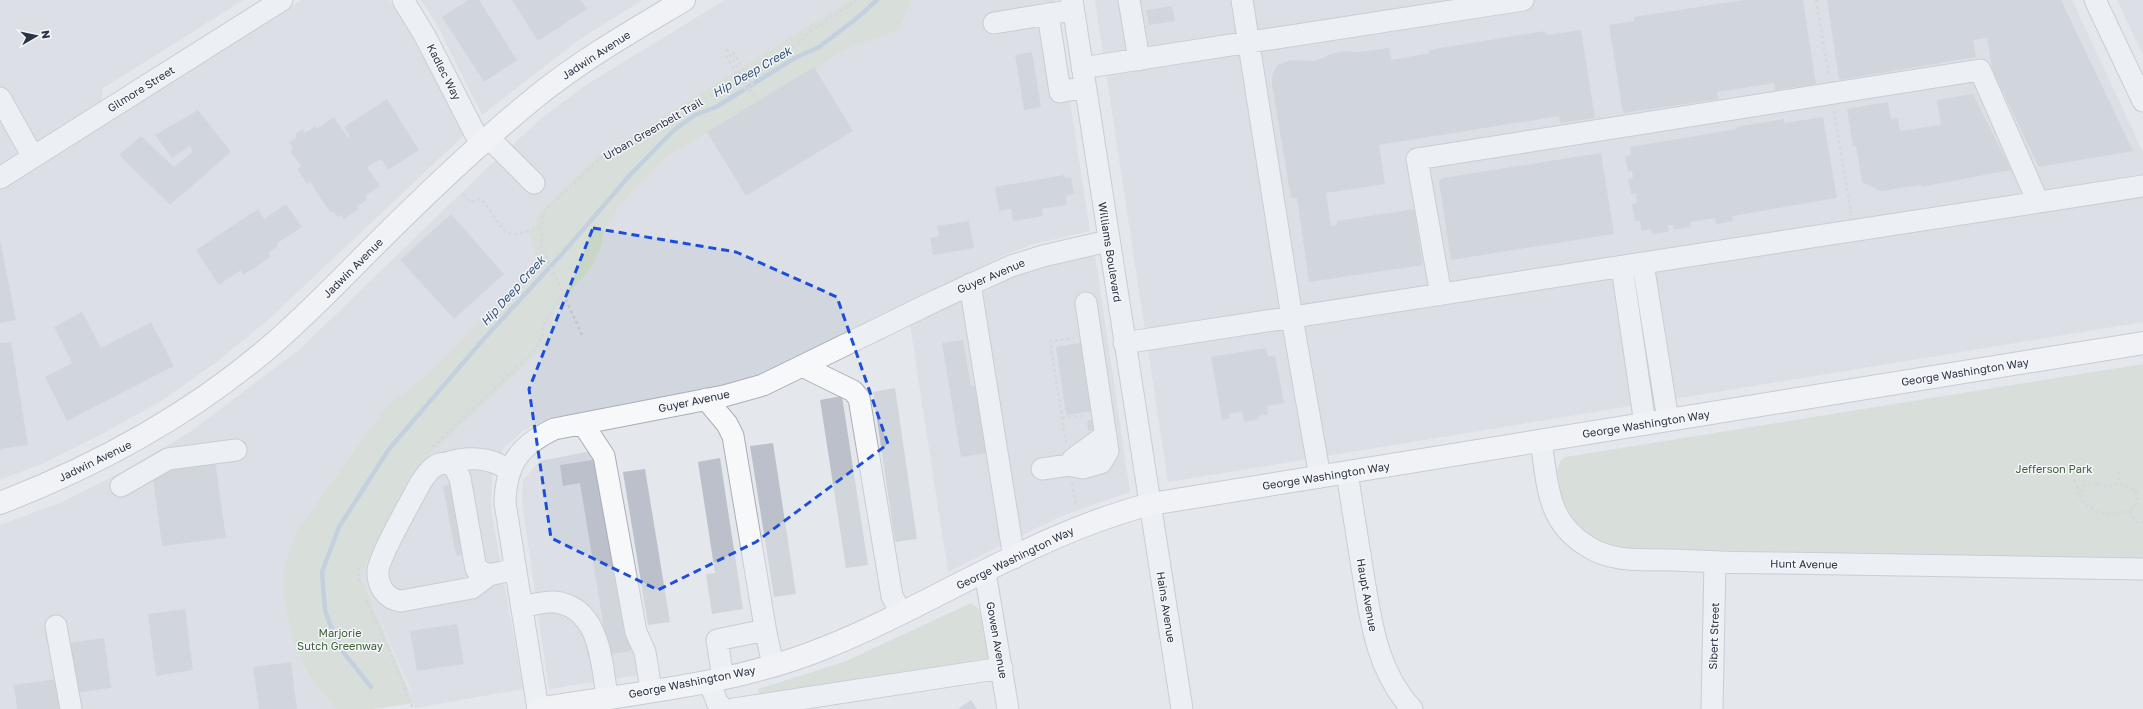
<svg xmlns="http://www.w3.org/2000/svg" width="2143" height="709" viewBox="0 0 2143 709" font-family="'Golos Text',sans-serif">
  <style>
    .built { fill: #d2d6de }
    .green { fill: #c9d6c5 }
    .lines { fill: none; stroke-linecap: round; stroke-linejoin: round }
    .stream { stroke: #9fb4cc; stroke-width: 4.5 }
    .building { fill: #bbc0ca }
    .minor-casing { stroke: #a9aeb7; stroke-width: 23 }
    .major-casing { stroke: #a3abb8; stroke-width: 24 }
    .path { stroke: #c2c5cb; stroke-width: 2.5; stroke-dasharray: 3 3; stroke-linecap: butt }
    .minor { stroke: #f7f8fa; stroke-width: 21 }
    .major { stroke: #fff; stroke-width: 22 }
    .path-bridge { stroke: #c2c5cb; stroke-width: 2.5; stroke-dasharray: 3 3; stroke-linecap: butt }
    .marked { fill: none; stroke: #1d4ed8; stroke-width: 3; stroke-dasharray: 8 5; stroke-linejoin: round }
    .labels { text-anchor: middle; stroke-width: 3; stroke-linejoin: round; paint-order: stroke }
    .street-label { font-size: 11px; fill: #2b3445; stroke: #f4f6f9 }
    .park-label { font-size: 11px; fill: #3f6138; stroke: #f4f6f9 }
    .water-label { font-size: 12px; font-style: italic; fill: #34527a; stroke: #f4f6f9 }
  </style>
  <rect width="100%" height="100%" fill="#e4e7ec"/>
  <path class="built" d="M0 0H243L102 89 101 105 0 166Z
    M302 0H389L411 35 464 135 268 320 215 363 161 401 98 436 41 464 0 480V186L40 164Z
    M421 0H643L580 39 482 115 436 23Z
    M725 0H849L594 159 537 215 535 224 528 231 537 261 431 371 386 406 297 530 284 597 291 635 301 660 314 684 336 709H0V525L62 502 122 472 190 432 300 349 486 169 543 117 586 85Z
    M912 0H1054L1090 231 1034 244 1006 254 771 371 738 384 550 418 523 431 503 449 492 476 491 510 523 689 415 708 410 689 362 579V572L410 477 429 455 550 338V324L555 310 594 264 601 247 604 232 622 203 665 158 818 68 830 59 864 41 899 31Z
    M1095 0H2072L2143 152V322L1168 482Z
    M2117 0H2143V55Z
    M1095 255 1130 492 1061 516 948 572 910 325 966 297 987 291 1015 275 1060 261Z
    M602 449 638 675 549 689 522 503 523 480 540 461Z"/>
  <path class="green" d="M849 0H912L899 31C870 39 842 49 818 68L665 158 622 203 604 232 601 247 594 264 555 310 548 344 429 455 410 477 362 572V579L414 703 373 709H336L314 684 301 660 291 635 284 597V567L297 530 386 406 431 371 537 261 528 231 535 224 537 215 594 159Z
    M2143 364V560L1620 548C1609 544 1596 540 1586 533 1569 520 1544 473 1565 457Z
    M971 603 978 608 980 613 990 665 761 702 758 689 844 662Z"/>
  <g class="lines">
    <path class="stream" d="M371 687 344 653 333 632 325 610 322 572 339 527 389 449 481 342 562 254 630 175 674 130 695 115 716 107 795 58 819 47 856 19 877 0"/>
  </g>
  <path class="building" d="M468 0H479L517 60 484 82 442 17Z
    M512 0H581L587 9 538 41Z
    M1743 0H1803L1816 84 1775 90 1774 83 1717 92 1719 99 1623 113 1609 25 1634 21V17Z
    M1827 0H2061L2133 151 2039 167 1992 69 1987 38 1973 40 1976 57 1839 80Z
    M1172 6 1175 21 1149 25 1146 10Z
    M1581 30 1595 118 1560 123 1559 116 1379 145 1385 184 1326 193 1331 226 1337 225V221L1414 209 1423 265 1309 282 1297 198H1291L1272 84V76L1277 65 1291 60 1315 61 1334 53 1344 51 1359 52 1389 48 1391 60 1430 53 1429 50 1545 31 1546 35Z
    M1032 52 1041 107 1024 110 1015 55Z
    M814 67 853 131 746 196 707 132Z
    M1973 94 2011 170 1921 187V185L1881 191 1862 182 1856 146 1853 147 1847 109 1888 102 1891 119 1898 118 1900 131 1941 125 1937 100Z
    M387 99 419 150 388 170 381 159 367 167 380 186 365 196 367 200 357 206 359 209 344 219 341 215 338 217 333 211 330 212 310 182 307 184 297 169 301 166 290 151 293 149 289 142 297 137 295 134 302 129 305 133 315 126 316 129 334 117 348 138 350 136 344 127Z
    M198 110 231 152 170 205 119 155 141 136 174 167 192 152 190 146 172 158 155 135Z
    M1823 117 1837 198 1732 216 1733 221 1716 224 1715 218 1690 222 1691 227 1674 230 1673 225H1668L1669 232 1652 234 1651 229 1641 231 1640 221H1635L1632 204 1637 203 1636 194H1631L1628 179 1633 178 1632 171 1628 172 1625 156 1631 155 1630 147 1736 129V127L1784 119V123Z
    M1601 153 1614 234 1451 260 1439 182 1442 178Z
    M1064 175 1065 178 1071 177 1074 194 1067 195 1066 198 1067 205 1042 209 1043 216 1013 221 1011 209 999 211 995 187Z
    M286 204 302 227 276 244 278 246 268 253 271 257 243 275 241 270 219 285 196 250 258 209 264 219Z
    M451 214 504 274 454 319 400 260Z
    M969 221 974 248 933 255 930 238 939 236 937 226Z
    M0 240 16 320 0 323Z
    M82 312 101 348 151 322 174 366 67 421 45 377 72 363 54 327Z
    M963 340 971 386 977 385 989 453 961 457 942 343Z
    M11 342 28 445 0 449V343Z
    M1086 342 1100 410 1066 415 1056 347Z
    M1266 348 1268 357 1275 355 1284 403 1267 406 1268 414 1258 416 1259 419 1244 422 1242 411 1229 414 1230 418 1222 420 1211 357Z
    M895 388 917 539 895 542 873 392Z
    M842 396 868 565 846 568 820 400Z
    M1097 419 1099 429 1088 431 1087 421Z
    M773 443 796 594 774 597 750 446Z
    M720 458 743 609 712 614 706 574 715 573 698 462Z
    M599 459 631 651 588 658 585 638 605 635 580 483 563 486 560 465Z
    M215 461 226 538 162 546 152 470Z
    M645 469 670 622 648 625 623 472Z
    M467 481 480 552 456 556 443 486Z
    M185 609 193 670 156 676 148 614Z
    M457 624 464 664 417 671 410 631Z
    M104 638 111 688 75 693 68 643Z
    M291 662 297 709H259L253 667Z
    M56 679 60 709H17L14 685Z
    M971 700 977 709H958Z"/>
  <g class="lines">
    <defs>
      <path id="minor" d="M403 0 425 36 481 145
        M1072 0 1182 709
        M1129 0 1139 60
        M1242 0 1292 318 1320 477
        M2095 0 2143 101
        M1048 14 1060 92 1085 87
        M994 23 1061 12
        M1082 68 1523 0
        M0 98 33 157
        M489 138 534 183
        M0 178 282 0
        M1643 264 1668 420
        M1622 267 1645 424
        M970 284 1014 558
        M1441 295 1417 159 1980 70 2038 202
        M1124 343 2143 186
        M802 366 853 391 859 398 892 596 901 613
        M706 399 727 424 733 436 766 633 773 665
        M583 424 604 456 636 632 645 652 651 690
        M1541 442C1548 484 1546 521 1587 546 1612 563 1644 559 1673 560 1709 562 1745 563 1782 563 1902 565 2023 567 2143 569
        M447 463C467 456 493 457 509 471
        M1069 465 1073 459 1106 435
        M1042 469 1069 465 1083 468 1101 463 1108 451 1086 303
        M1347 473C1352 504 1357 535 1362 567 1370 617 1376 670 1412 709
        M121 486 168 459 236 450
        M985 572 1008 709
        M489 575 476 569 460 478 453 465C437 459 429 470 421 482 412 499 380 555 378 570 377 585 385 599 401 601L472 588 489 575 515 569
        M522 607C532 605 545 601 555 602 600 607 602 664 607 697
        M56 626 71 709
        M723 678 717 640 765 630
        M709 681 717 702 723 709
        M538 709 505 503C506 464 519 446 554 429L724 396 763 385 935 301 1011 266 1043 256 1108 241
        M734 709 1002 668
        M1712 709 1715 562"/>
      <path id="major" d="M0 503C96 466 188 416 267 349 304 318 338 282 372 248 425 195 479 143 537 96 583 59 634 30 684 0
        M538 709C633 693 732 685 822 649 933 605 1034 534 1151 504L2143 343"/>
    </defs>
    <use href="#minor" class="minor-casing"/>
    <use href="#major" class="major-casing"/>
    <path class="path" d="M1816 0 1829 76
      M727 49 739 71
      M1834 111 1851 213
      M463 194 470 202 481 199C506 227 497 245 542 226
      M582 335 541 245 543 214 545 210 597 161 678 112 750 77 801 41 811 31 857 0
      M1062 418 1085 415
      M1066 443 1050 341 1074 338
      M433 447 534 351 542 338 544 323 563 293
      M2119 471V483
      M2074 480 2080 499
      M1072 483 1076 505
      M2098 483 2109 487 2119 483 2136 490 2137 502 2130 511C2108 515 2097 517 2080 499L2084 485Z
      M2130 511 2136 522H2143
      M359 567V584
      M366 600 404 684 407 699 414 709"/>
    <use href="#minor" class="minor"/>
    <use href="#major" class="major"/>
    <path class="path-bridge" d="M733 52 752 84 751 91 757 101
      M726 56 745 89 751 91
      M739 71 750 90"/>
  </g>
  <path d="M0 0H2143V709H0ZM593 228 736 252 837 297 888 444 756 542 658 590 551 538 529 389Z" fill="#e4e7ec" fill-opacity=".55" fill-rule="evenodd"/>
  <path class="marked" d="M593 228 736 252 837 297 888 444 756 542 658 590 551 538 529 389Z"/>
  <g class="labels">
    <g class="street-label">
      <text transform="translate(596 55) rotate(-33)" y="4">Jadwin Avenue</text>
      <text transform="translate(444 72) rotate(63)" y="4">Kadlec Way</text>
      <text transform="translate(141 89) rotate(-32)" y="4">Gilmore Street</text>
      <text transform="translate(653 129) rotate(-30)" y="4">Urban Greenbelt Trail</text>
      <text transform="translate(1110 252) rotate(81)" y="4">Williams Boulevard</text>
      <text transform="translate(353 268) rotate(-45)" y="4">Jadwin Avenue</text>
      <text transform="translate(991 276) rotate(-23)" y="4">Guyer Avenue</text>
      <text transform="translate(1965 372) rotate(-9)" y="4">George Washington Way</text>
      <text transform="translate(694 401) rotate(-12)" y="4">Guyer Avenue</text>
      <text transform="translate(1646 424) rotate(-9)" y="4">George Washington Way</text>
      <text transform="translate(95 461) rotate(-26)" y="4">Jadwin Avenue</text>
      <text transform="translate(1326 476) rotate(-9)" y="4">George Washington Way</text>
      <text transform="translate(1015 558) rotate(-26)" y="4">George Washington Way</text>
      <text transform="translate(1804 564) rotate(1)" y="4">Hunt Avenue</text>
      <text transform="translate(1367 595) rotate(80)" y="4">Haupt Avenue</text>
      <text transform="translate(1166 607) rotate(81)" y="4">Hains Avenue</text>
      <text transform="translate(1714 636) rotate(-88)" y="4">Sibert Street</text>
      <text transform="translate(997 640) rotate(80)" y="4">Gowen Avenue</text>
      <text transform="translate(692 682) rotate(-11)" y="4">George Washington Way</text>
    </g>
    <g class="park-label">
      <text x="2054" y="473">Jefferson Park</text>
      <text x="340" y="637">Marjorie<tspan x="340" dy="13">Sutch Greenway</tspan></text>
    </g>
    <g class="water-label">
      <text transform="translate(752 72) rotate(-30)" y="4">Hip Deep Creek</text>
      <text transform="translate(513 291) rotate(-48)" y="4">Hip Deep Creek</text>
    </g>
  </g>
  <g transform="translate(36 36) rotate(81)" stroke="#f4f6f9" stroke-width="3" paint-order="stroke">
  <path d="M0-3L7 15L0 10L-7 15Z" fill="#2b3445"/>
  <text y="-6" font-size="11" font-weight="bold" text-anchor="middle" fill="#2b3445">N</text>
  </g>
</svg>
